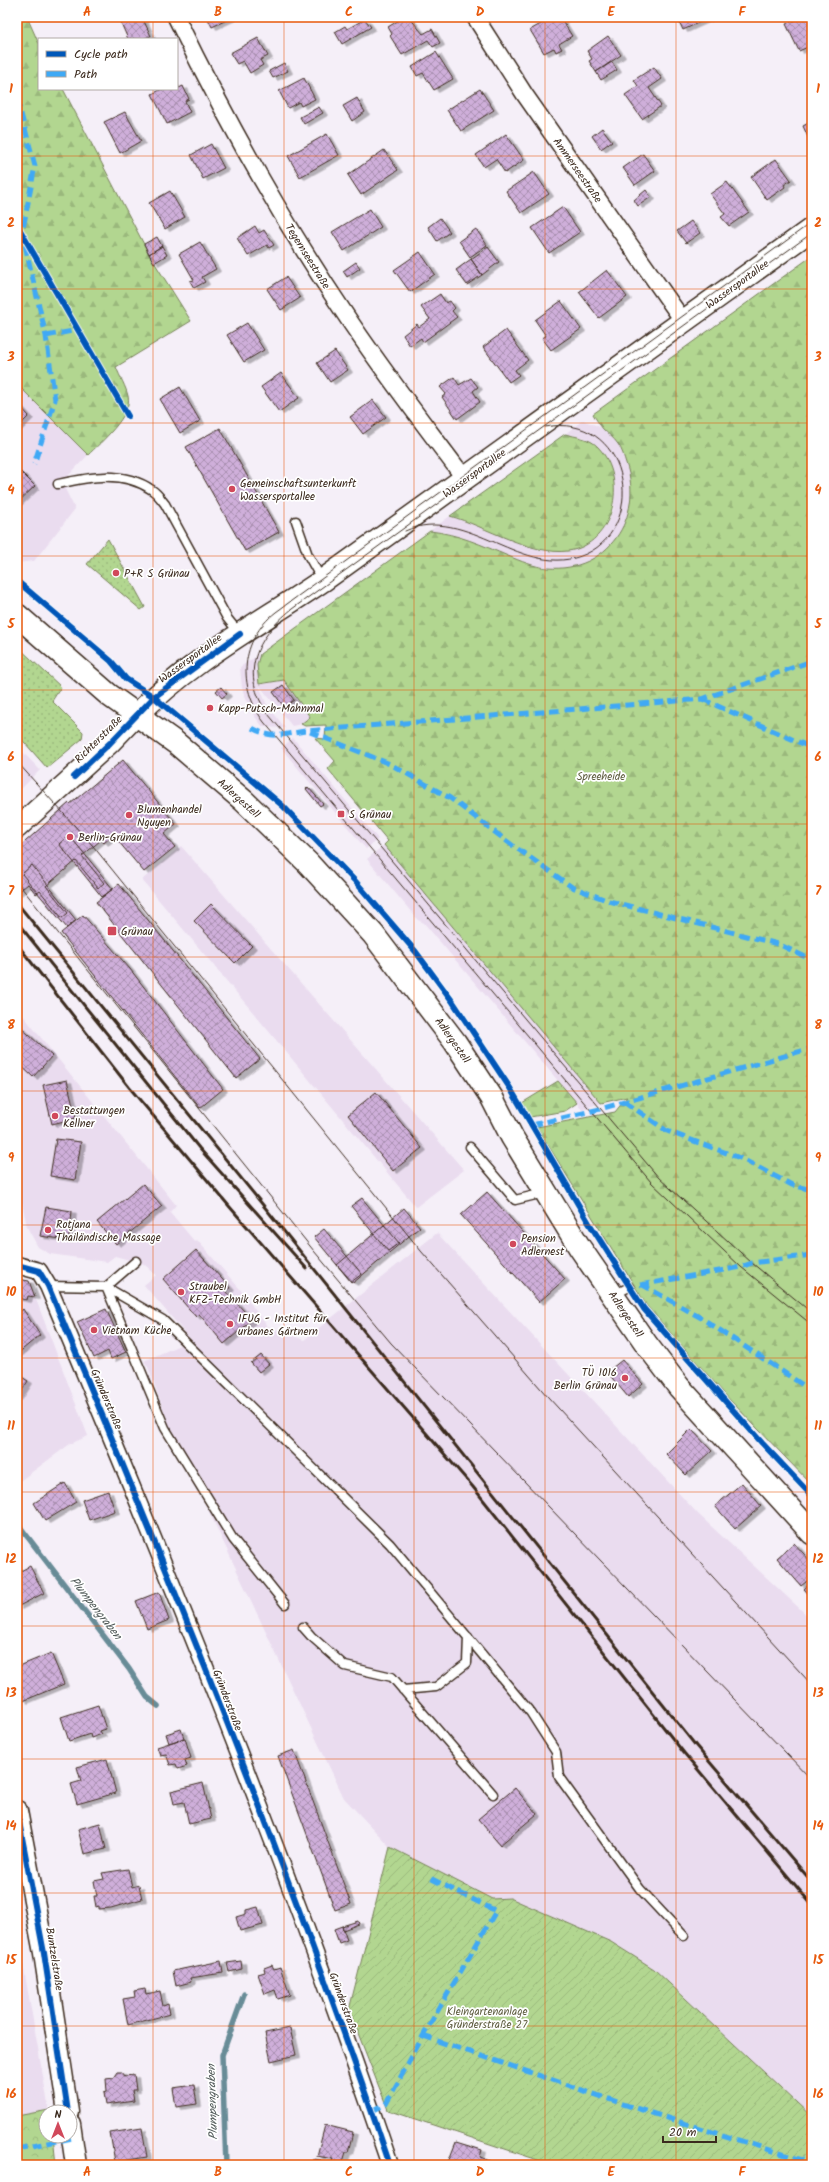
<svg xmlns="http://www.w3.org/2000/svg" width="829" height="2182" viewBox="0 0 829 2182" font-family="Kalam,sans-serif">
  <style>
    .built { fill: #eadcef }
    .grass { fill: url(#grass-dots); stroke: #768057 }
    .forest { fill: url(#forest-firs); stroke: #768057 }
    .park { fill: url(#park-crowns); stroke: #768057 }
    .garden { fill: url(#garden-furrows); stroke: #768057 }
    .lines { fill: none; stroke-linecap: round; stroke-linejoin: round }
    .stream { stroke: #688c97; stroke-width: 5.5 }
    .building { fill: url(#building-cross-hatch); stroke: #3b2a1e; filter: url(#shadow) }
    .service-casing { stroke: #3b2a1e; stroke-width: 11 }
    .minor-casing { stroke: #3b2a1e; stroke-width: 19 }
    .tertiary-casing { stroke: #3b2a1e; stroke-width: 23 }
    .secondary-casing { stroke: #3b2a1e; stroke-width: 25 }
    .service { stroke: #fff; stroke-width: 8 }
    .minor { stroke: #fff; stroke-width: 16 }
    .tertiary { stroke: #fff; stroke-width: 20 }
    .secondary { stroke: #fff; stroke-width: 22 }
    .tram { stroke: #3b2a1e; stroke-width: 1 }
    .rail { stroke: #3b2a1e; stroke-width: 3 }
    .quiet { stroke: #3fa9f5; stroke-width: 5; stroke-dasharray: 10 5; stroke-linecap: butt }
    .cycleway-casing { stroke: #fff; stroke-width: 8 }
    .cycleway { stroke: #0057b8; stroke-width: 6 }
    .grid { fill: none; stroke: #e8590c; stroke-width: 1; stroke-opacity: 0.55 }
    .poi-dot { fill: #d1495b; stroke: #fff; stroke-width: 1.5 }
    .labels { text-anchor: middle; stroke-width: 3.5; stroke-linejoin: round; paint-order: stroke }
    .street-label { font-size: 11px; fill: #3b2a1e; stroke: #fff }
    .poi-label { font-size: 11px; fill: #3b2a1e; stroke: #fff; text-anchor: start }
    .park-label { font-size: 11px; fill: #5f5e40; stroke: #fff }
    .water-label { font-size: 12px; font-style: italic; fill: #525b5a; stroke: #fff }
    .neatline { fill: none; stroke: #e8590c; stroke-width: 1.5 }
    .grid-label { font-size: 13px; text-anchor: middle; font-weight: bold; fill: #e8590c }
  </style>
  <defs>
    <pattern id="grass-dots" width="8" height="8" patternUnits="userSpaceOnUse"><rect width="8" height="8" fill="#b2d690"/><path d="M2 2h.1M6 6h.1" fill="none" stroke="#9ab87c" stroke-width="1.8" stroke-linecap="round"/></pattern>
    <pattern id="forest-firs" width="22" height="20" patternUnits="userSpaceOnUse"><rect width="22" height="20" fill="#b2d690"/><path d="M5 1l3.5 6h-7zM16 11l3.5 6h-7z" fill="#9ab87c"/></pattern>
    <pattern id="park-crowns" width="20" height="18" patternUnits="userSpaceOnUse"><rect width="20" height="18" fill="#b2d690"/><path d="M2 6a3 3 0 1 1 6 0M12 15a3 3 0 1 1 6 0" fill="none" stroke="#9ab87c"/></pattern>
    <pattern id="garden-furrows" width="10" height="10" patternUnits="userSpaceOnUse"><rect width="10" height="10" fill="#b2d690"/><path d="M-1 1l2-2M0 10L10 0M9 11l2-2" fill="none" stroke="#9ab87c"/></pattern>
    <pattern id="building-cross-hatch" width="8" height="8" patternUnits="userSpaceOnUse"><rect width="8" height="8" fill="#cfafda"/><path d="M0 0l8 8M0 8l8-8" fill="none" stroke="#a98fb0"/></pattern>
    <filter id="shadow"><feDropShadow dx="4.5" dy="2.5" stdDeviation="0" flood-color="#0004"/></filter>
  </defs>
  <rect width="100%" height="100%" fill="#f5eff8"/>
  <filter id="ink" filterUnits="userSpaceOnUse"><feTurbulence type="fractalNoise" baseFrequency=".025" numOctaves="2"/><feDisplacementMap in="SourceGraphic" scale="8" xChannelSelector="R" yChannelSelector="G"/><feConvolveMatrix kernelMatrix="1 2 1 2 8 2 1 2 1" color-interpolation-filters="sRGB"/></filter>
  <g filter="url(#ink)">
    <path class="built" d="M17 384 88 455 68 476 66 491 75 509 34 561 17 563Z
      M583 420 602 428 618 443 627 464 631 484V506L625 525 616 540 601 555 585 564 567 568H548L529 564 447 533 430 531 450 516 469 522 534 548 551 552 569 551 596 538 607 524 614 508V494L585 438 565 434Z
      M260 654 257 665 284 680 311 717 301 724 292 726 259 685 266 703 285 728 263 727 250 710 242 688 240 667Z
      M293 738 378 839 366 849 281 748Z
      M17 746 40 770 17 793Z
      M384 845 601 1103 582 1109 424 923 418 920 367 859Z
      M181 846 464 1170 416 1207 142 880Z
      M17 1008 176 1205 170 1212 195 1242 197 1240 239 1288 267 1326 304 1340 437 1233 698 1514 812 1620V2117L654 1969 611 1942 510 1898 492 1899 390 1847 344 1798 172 1433 148 1367 144 1361 191 1340 144 1285 156 1275 144 1264 115 1256 107 1262 50 1254 38 1247 27 1227 17 1178Z
      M18 1279 29 1281 88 1436 70 1444 17 1483Z
      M17 1930 49 2110 17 2116Z"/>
    <path class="grass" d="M108 539 145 607 141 610 87 564Z
      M17 646 61 687 52 701 83 732 82 739 47 768 17 734Z"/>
    <path class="forest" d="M17 17H27L39 44V89H63L149 254 191 321 116 367C120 377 126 387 128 396 133 415 100 443 88 455L17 384Z
      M812 256V1485L730 1400 647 1306 537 1127 615 1112 627 1097 601 1103 384 845 388 841 328 769 335 761 315 738 325 739 326 725 305 726 301 724 310 717 284 680 259 684 257 665 260 654 430 531C458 534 482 545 508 556 521 561 534 567 548 568 607 573 645 517 626 463 624 457 622 449 618 444 614 438 608 434 603 429 599 424 596 419 593 414Z
      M565 434C576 437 590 438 598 447 629 479 614 545 568 551 532 556 485 526 450 516Z
      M558 1081 577 1103 565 1111 530 1117 522 1103Z"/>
    <path class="park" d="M49 2110 50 2112H46V2136H53L56 2165H17V2116Z"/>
    <path class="garden" d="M390 1847 492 1899 510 1898 611 1942 654 1969 812 2117V2165H553L388 2110 349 2010Z"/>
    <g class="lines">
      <path class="stream" d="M17 1523 129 1669 147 1697 158 1706
        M226 2165 222 2055 244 1994"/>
    </g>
    <path class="building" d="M133 17H142L151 36 143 39H128L121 23Z
      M207 17H233L212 27Z
      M404 17H409L423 34 432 29 440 43 433 47 428 40 402 55 390 36 392 34 388 27Z
      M553 17H560L572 36 559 44 562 49 556 52 554 48 544 53 530 30Z
      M677 17H711L683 30Z
      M801 17H811L812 19V45L799 51 786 24Z
      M365 19 371 27 342 44 335 32 345 26 347 29Z
      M608 36 621 55 596 72 589 61 592 59 587 51Z
      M258 38 268 56 260 60 263 65 250 73 243 61 237 64 230 53Z
      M436 52 453 79 434 90 423 73 417 76 412 67Z
      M612 62 617 70 601 80 596 72Z
      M284 63 288 71 273 78 269 71Z
      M654 67 662 79 649 88 661 106 642 119 625 95 638 86 634 80Z
      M304 78 315 99 301 106 299 102 288 108 279 91Z
      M177 84 179 88 183 86 189 99 185 101 190 112 167 124 152 94 162 89H177Z
      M480 89 494 110 461 131 447 110Z
      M357 98 365 112 352 121 343 106Z
      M319 107 323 113 304 124 300 117Z
      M125 112 141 141 120 153 104 122Z
      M812 121V146L803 126Z
      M602 128 612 141 601 149 592 136Z
      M327 134 339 155 300 177 288 156Z
      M506 134 524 160 505 173 496 159 484 167 476 155Z
      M211 144 224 168 203 179 191 155Z
      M384 150 398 170 361 195 348 175Z
      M643 154 655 171 635 185 623 168Z
      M776 159 791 180 784 185 785 187 767 200 751 177Z
      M534 172 549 194 521 213 506 191Z
      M727 182 749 212 729 226 721 217 725 214 710 194Z
      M646 190 651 197 638 206 634 200Z
      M170 191 185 217 165 229 149 203Z
      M563 207 580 232 549 253 532 228Z
      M370 209 381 227 344 251 332 232Z
      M440 218 450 232 437 241 428 227Z
      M691 221 700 233 686 243 677 231Z
      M255 226 259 233 264 230 274 245 269 248 267 245 248 256 237 238Z
      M476 229 487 245 470 257 459 241Z
      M157 237 162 246 149 254 144 244Z
      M200 242 216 269 202 277 205 282 194 288 190 281 194 280 179 254Z
      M162 246 167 255 154 263 149 254Z
      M488 247 499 262 482 275 471 259Z
      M420 252 435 274 410 292 394 270Z
      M471 259 482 275 467 285 456 270Z
      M356 262 360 268 347 277 343 271Z
      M607 270 627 297 599 318 579 292Z
      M286 277 300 298 281 310 267 289Z
      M440 294 446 303 450 301 455 308 452 311 457 317 423 342 421 338 410 346 403 335 417 324 419 327 430 319 421 307Z
      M561 301 581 329 551 350 542 338 546 336 535 320Z
      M247 323 264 350 244 362 227 335Z
      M506 330 528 360 515 370 519 375 509 382 483 347Z
      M335 351 348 370 330 382 317 363Z
      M281 373 299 398 279 412 261 387Z
      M454 377 459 385 471 378 478 387 473 391 480 402 457 419 442 397 446 394 440 387Z
      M180 387 200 421 180 433 160 399Z
      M373 400 386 417 363 434 350 417Z
      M19 405 29 416 17 428V407Z
      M220 428 279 532 245 551 186 447Z
      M21 472 35 486 17 503V475Z
      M283 685 294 700 284 707 273 692Z
      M221 687 227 694 222 698 216 691Z
      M123 760 176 824 164 834 175 847 144 872 113 835 104 843 101 840 82 856 104 883 98 888 76 861 46 886 68 913 62 918 40 891 36 894 28 884 17 893V849L69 803 70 804Z
      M308 787 323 804 320 806 306 789Z
      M69 835 113 889 102 897 59 844Z
      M32 865 76 920 67 928 22 874Z
      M119 884 260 1059 236 1078 96 902Z
      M211 904 252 946 235 963 194 921Z
      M83 915 130 969 223 1089 200 1108 61 933Z
      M17 1024 52 1056 33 1077 17 1062Z
      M67 1080 76 1118 52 1124 43 1085Z
      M376 1092 422 1148 393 1171 348 1115Z
      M56 1139 81 1142 75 1180 50 1176Z
      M143 1184 162 1206 116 1244 97 1222Z
      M487 1192 565 1279 539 1302 461 1215Z
      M362 1198 399 1243 388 1251 351 1206Z
      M46 1207 72 1211 69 1240 40 1236Z
      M404 1208 420 1227 353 1283 337 1265Z
      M324 1229 362 1274 351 1282 314 1237Z
      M196 1250 230 1288 226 1291 252 1320 224 1344 199 1314 196 1317 163 1279Z
      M18 1279 29 1281 35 1297 28 1296 27 1300 17 1298Z
      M23 1309 40 1335 17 1354V1314Z
      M106 1309 126 1352 111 1359 108 1351 94 1358 77 1322Z
      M261 1355 269 1364 259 1372 251 1363Z
      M622 1360 643 1384 628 1397 607 1372Z
      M17 1374 28 1381 17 1398Z
      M691 1429 712 1451 686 1475 666 1454Z
      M65 1483 76 1502 45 1521 34 1503Z
      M742 1483 761 1506 735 1529 715 1506Z
      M108 1491 115 1511 89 1520 82 1500Z
      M794 1543 812 1563V1577L801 1586 777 1558Z
      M30 1566 44 1593 17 1607V1573Z
      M812 1582V1598L804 1589Z
      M159 1592 169 1620 147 1629 136 1601Z
      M51 1653 64 1684 23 1701 17 1686V1667Z
      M98 1705 106 1729 100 1731 102 1734 91 1738 90 1734 69 1741 61 1717Z
      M181 1729 184 1738 169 1743 166 1734Z
      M185 1738 191 1758 185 1760 187 1766 178 1769 176 1764 170 1765 166 1754 160 1755 157 1747Z
      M294 1750 351 1904 335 1910 278 1756Z
      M107 1759 116 1793 77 1804 71 1784 81 1781 77 1767Z
      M203 1783 211 1819 189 1824 184 1802 174 1804 171 1791Z
      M515 1788 537 1814 500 1845 478 1819Z
      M100 1823 106 1849 84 1854 78 1829Z
      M128 1869 132 1887 139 1885 142 1899 111 1908 99 1909V1906L96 1907 94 1896H97L94 1881 104 1879 102 1873Z
      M258 1907 263 1925 240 1931 236 1917 246 1914V1910Z
      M358 1921 359 1924 343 1930 342 1926Z
      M342 1926 347 1940 339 1943 334 1929Z
      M221 1961 223 1973 190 1978 191 1982 176 1986 173 1971Z
      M241 1961 242 1969 229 1972 227 1963Z
      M272 1965 274 1969 280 1967 290 1995 278 1999 275 1990 265 1994 258 1974 265 1972 264 1968Z
      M145 1989 146 1994 160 1991 163 2006 168 2004 170 2014 128 2025 123 1999 135 1997 134 1991Z
      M290 2028 296 2055 271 2061 265 2033Z
      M118 2072H122L125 2076 134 2075 136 2090H132L134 2101 106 2105 104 2093 107 2092 106 2079 114 2078Z
      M194 2085 197 2104 176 2107 173 2088Z
      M325 2125 353 2132 348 2152H346L342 2165H331L333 2159 317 2156Z
      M142 2128 147 2157 115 2162 110 2133Z
      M456 2142 482 2150 480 2157 496 2163 495 2165H447Z
      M313 2159 321 2160 320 2165H312Z"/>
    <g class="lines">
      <defs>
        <path id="service" d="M58 484C89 477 123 470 152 490 157 493 161 499 165 504L227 618 239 633
          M296 521 308 555 322 580
          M470 1147 515 1200 544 1193
          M136 1261 106 1287 165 1428 233 1539 285 1604
          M48 1286 106 1287 163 1320 390 1544 531 1713 556 1752 559 1777 640 1889 684 1936
          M614 1295 629 1287
          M303 1627 311 1636 345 1666 392 1677 493 1794
          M403 1690 436 1687 467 1663 468 1637"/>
        <path id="minor" d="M176 17C225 118 280 217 343 311 381 369 424 424 465 479
          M475 17 525 95 684 322
          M17 1265 39 1271 48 1286C170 1575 289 1867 390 2165"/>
        <path id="tertiary" d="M17 828 110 743 136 716
          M17 1811 44 1953 68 2112
          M70 2124 76 2165"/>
        <path id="secondary" d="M17 615 109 695 176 743 244 801 308 863 373 934 455 1042 492 1098 512 1137 580 1248 647 1345 679 1387 812 1533
          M136 716C190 660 259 624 322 581L812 229"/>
      </defs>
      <use href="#service" class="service-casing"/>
      <use href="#minor" class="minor-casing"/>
      <use href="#tertiary" class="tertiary-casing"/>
      <use href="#secondary" class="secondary-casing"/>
      <use href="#service" class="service"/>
      <use href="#minor" class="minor"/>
      <use href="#tertiary" class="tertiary"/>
      <use href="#secondary" class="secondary"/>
      <path class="tram" d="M812 222 276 612C240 640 237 686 264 722L651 1182 741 1267 812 1325
        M812 233 292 609C256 638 239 673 268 714L659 1178 752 1263 812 1313
        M405 531C468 503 523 582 586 554 650 524 628 411 545 427
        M17 762 93 846 421 1251 548 1397 812 1685
        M17 882 314 1251 391 1343 812 1780"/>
      <path class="rail" d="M17 903 267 1210 696 1746 812 1882
        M17 922 199 1148 307 1269
        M17 944 129 1087 229 1206 473 1487 684 1753 812 1905"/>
      <path class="quiet" d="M17 99 35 166 22 234
        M25 245 46 336 55 400 34 464
        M46 336 78 330
        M702 699 812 748
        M252 728C274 740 283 734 306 731L702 699 812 661
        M310 732 390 764 450 798 512 845 572 887 609 901 778 944 812 960
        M625 1102 667 1131 740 1158 792 1185 812 1190
        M532 1125 600 1109 812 1048
        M641 1284 703 1319 812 1391
        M640 1285 741 1267 752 1263 812 1255
        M423 2036 629 2106 812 2163
        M372 2111 386 2104 423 2036 496 1911 430 1878
        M17 2149 72 2138"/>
      <defs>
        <path id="cycleway" d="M17 225 128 416
          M17 581 111 661 126 679 154 697 283 806 355 881 416 952 453 1002 510 1088 589 1223 644 1309 762 1443 812 1496
          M74 777 110 743 154 697 240 634
          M17 1265 39 1271 48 1286C170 1575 289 1867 390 2165
          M17 1811 44 1953 68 2112"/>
      </defs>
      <use href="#cycleway" class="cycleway-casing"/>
      <use href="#cycleway" class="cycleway"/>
    </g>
  </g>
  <path class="grid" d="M153 17V39M284 17V2165M414 17V2165M545 17V2165M676 17V2165M153 89V2165M17 156H812M17 289H812M17 423H812M17 556H812M17 690H812M17 824H812M17 957H812M17 1091H812M17 1225H812M17 1358H812M17 1492H812M17 1626H812M17 1759H812M17 1893H812M17 2026H812"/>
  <g class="poi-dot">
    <circle cx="232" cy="489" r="4"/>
    <circle cx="116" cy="573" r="4"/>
    <circle cx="210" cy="708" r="4"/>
    <rect x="337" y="810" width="8" height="8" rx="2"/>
    <circle cx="129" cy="815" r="4"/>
    <circle cx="70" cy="837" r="4"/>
    <rect x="107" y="926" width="10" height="10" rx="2"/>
    <circle cx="55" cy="1116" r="4"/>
    <circle cx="48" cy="1230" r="4"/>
    <circle cx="513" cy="1244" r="4"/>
    <circle cx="181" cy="1292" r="4"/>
    <circle cx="230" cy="1324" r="4"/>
    <circle cx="94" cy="1330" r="4"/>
    <circle cx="625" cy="1378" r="4"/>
  </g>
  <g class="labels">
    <g class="street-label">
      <text transform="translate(578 170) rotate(55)" y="4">Ammerseestraße</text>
      <text transform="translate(308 256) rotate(58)" y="4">Tegernseestraße</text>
      <text transform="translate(737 284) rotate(-36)" y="4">Wassersportallee</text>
      <text transform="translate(474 473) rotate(-36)" y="4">Wassersportallee</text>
      <text transform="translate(190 658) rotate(-36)" y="4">Wassersportallee</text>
      <text transform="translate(98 739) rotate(-45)" y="4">Richterstraße</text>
      <text transform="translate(239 798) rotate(42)" y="4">Adlergestell</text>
      <text transform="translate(453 1040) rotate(55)" y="4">Adlergestell</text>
      <text transform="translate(626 1314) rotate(56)" y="4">Adlergestell</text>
      <text transform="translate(107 1399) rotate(67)" y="4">Gründerstraße</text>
      <text transform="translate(228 1700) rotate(69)" y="4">Gründerstraße</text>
      <text transform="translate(55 1959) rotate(81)" y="4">Buntzelstraße</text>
      <text transform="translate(344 2003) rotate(70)" y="4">Gründerstraße</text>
    </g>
    <g class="poi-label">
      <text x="240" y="487">Gemeinschaftsunterkunft<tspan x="240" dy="13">Wassersportallee</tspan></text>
      <text x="124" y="577">P+R S Grünau</text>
      <text x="218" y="712">Kapp-Putsch-Mahnmal</text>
      <text x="137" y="813">Blumenhandel<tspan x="137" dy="13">Nguyen</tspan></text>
      <text x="349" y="818">S Grünau</text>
      <text x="78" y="841">Berlin-Grünau</text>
      <text x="121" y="935">Grünau</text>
      <text x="63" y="1114">Bestattungen<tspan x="63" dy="13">Kellner</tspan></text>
      <text x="56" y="1228">Rotjana<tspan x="56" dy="13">Thailändische Massage</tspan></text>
      <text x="521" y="1242">Pension<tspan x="521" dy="13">Adlernest</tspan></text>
      <text x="189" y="1290">Straubel<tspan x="189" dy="13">KFZ-Technik GmbH</tspan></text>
      <text x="238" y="1322">IFUG - Institut für<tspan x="238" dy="13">urbanes Gärtnern</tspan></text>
      <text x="102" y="1334">Vietnam Küche</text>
      <text x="617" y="1376" text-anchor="end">TÜ 1016<tspan x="617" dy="13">Berlin Grünau</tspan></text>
    </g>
    <g class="park-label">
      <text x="601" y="780">Spreeheide</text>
      <text x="487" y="2015">Kleingartenanlage<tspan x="487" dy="13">Gründerstraße 27</tspan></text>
    </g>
    <g class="water-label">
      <text transform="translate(96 1608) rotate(52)" y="4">Plumpengraben</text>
      <text transform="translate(212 2102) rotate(-92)" y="4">Plumpengraben</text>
    </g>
  </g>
  <rect width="829" height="2182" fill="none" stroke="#fff" stroke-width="44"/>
  <rect x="38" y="38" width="140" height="52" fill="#ffffff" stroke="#b1aaa5"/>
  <rect x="46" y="51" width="20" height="6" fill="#0057b8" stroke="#b1aaa5"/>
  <text x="74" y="58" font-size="12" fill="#3b2a1e">Cycle path</text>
  <rect x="46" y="71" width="20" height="6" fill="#3fa9f5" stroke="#b1aaa5"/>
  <text x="74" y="78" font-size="12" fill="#3b2a1e">Path</text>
  <g transform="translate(58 2124)"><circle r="19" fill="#ffffff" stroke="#b1aaa5"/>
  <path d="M0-3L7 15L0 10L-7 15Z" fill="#d1495b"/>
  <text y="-6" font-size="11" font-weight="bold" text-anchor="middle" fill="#3b2a1e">N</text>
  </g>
  <path d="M663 2136v6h53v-6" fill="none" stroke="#3b2a1e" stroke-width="2"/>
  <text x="669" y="2136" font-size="12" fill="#3b2a1e" stroke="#ffffff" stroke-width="3" paint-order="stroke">20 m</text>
  <rect x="22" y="22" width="785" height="2138" class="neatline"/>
  <g class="grid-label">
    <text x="87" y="16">A</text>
    <text x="218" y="16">B</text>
    <text x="349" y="16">C</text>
    <text x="480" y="16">D</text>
    <text x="611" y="16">E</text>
    <text x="742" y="16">F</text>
    <text x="11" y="93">1</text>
    <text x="818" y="93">1</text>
    <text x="11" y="227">2</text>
    <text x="818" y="227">2</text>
    <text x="11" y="361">3</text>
    <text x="818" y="361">3</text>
    <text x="11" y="494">4</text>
    <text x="818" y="494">4</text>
    <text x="11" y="628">5</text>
    <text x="818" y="628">5</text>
    <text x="11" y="761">6</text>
    <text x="818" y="761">6</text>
    <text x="11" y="895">7</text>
    <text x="818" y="895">7</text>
    <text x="11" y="1029">8</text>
    <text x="818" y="1029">8</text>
    <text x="11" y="1162">9</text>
    <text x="818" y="1162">9</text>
    <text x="11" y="1296">10</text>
    <text x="818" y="1296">10</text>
    <text x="11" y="1430">11</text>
    <text x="818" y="1430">11</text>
    <text x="11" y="1563">12</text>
    <text x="818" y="1563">12</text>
    <text x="11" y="1697">13</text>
    <text x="818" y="1697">13</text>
    <text x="11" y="1830">14</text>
    <text x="818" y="1830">14</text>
    <text x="11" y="1964">15</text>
    <text x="818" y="1964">15</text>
    <text x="11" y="2098">16</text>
    <text x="818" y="2098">16</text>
    <text x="87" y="2176">A</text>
    <text x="218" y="2176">B</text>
    <text x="349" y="2176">C</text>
    <text x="480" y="2176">D</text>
    <text x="611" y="2176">E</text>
    <text x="742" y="2176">F</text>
  </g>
</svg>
